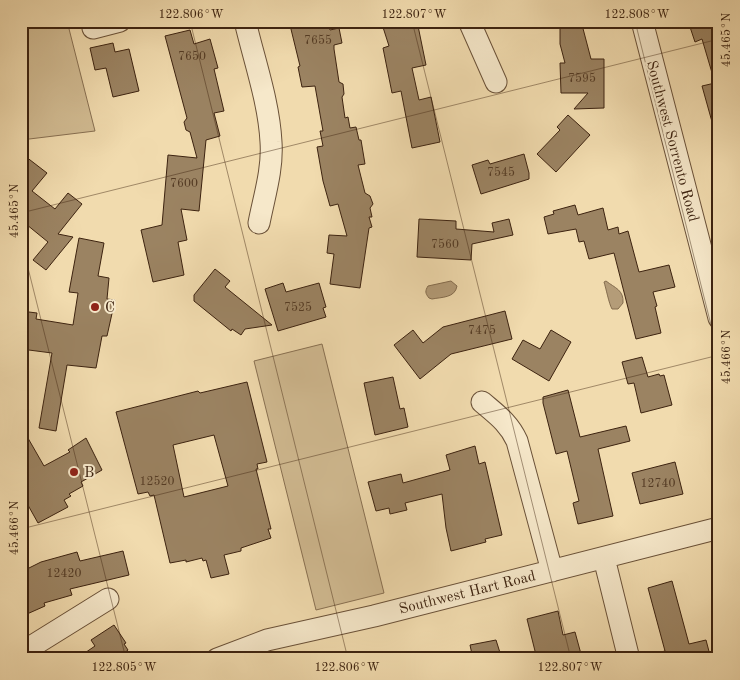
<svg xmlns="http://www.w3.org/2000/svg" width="740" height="680" viewBox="0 0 740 680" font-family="'Old Standard TT',serif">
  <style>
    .green { fill: #d2bc93; stroke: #887052 }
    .water { fill: #b49c78; stroke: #846c4e }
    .building { fill: #9b8362; stroke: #3d2310; fill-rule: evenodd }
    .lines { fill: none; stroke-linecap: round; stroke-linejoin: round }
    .minor-casing { stroke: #6a5138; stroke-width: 23 }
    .minor { stroke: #f6e8ca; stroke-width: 21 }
    .ticks { fill: none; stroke: #3d2310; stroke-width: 1; stroke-opacity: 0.45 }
    .poi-dot { fill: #8f2418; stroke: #f6e8ca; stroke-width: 2 }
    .labels { text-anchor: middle; stroke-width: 4; stroke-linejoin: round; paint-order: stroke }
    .number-label { font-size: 12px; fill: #543b24 }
    .street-label { font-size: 15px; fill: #3d2310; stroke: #f6e8ca }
    .poi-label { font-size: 15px; fill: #3d2310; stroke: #f6e8ca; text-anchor: start }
    .neatline { fill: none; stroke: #3d2310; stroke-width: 2 }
    .ticks-label { font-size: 12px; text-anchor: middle; fill: #3d2310 }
  </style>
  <rect width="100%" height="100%" fill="#f1dbae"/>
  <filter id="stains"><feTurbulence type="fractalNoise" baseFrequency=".004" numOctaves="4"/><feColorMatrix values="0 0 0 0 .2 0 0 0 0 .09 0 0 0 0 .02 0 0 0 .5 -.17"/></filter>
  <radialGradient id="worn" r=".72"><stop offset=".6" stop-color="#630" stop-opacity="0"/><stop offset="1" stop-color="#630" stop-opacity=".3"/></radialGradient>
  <path class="green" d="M21 21H67L95 131 21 140Z
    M322 344 384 593 316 610 254 361Z"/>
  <path class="water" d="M451 281 457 286C455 298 442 297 432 299L429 298C425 293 425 291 428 286Z
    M606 281C615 288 624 290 623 303L618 309H612C609 304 606 288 604 282Z"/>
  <path class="building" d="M289 21H327L330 30 339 28 342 43 334 45V49L339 82 343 84 344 94 342 97 345 118 348 117 350 128 356 127 359 140H361L365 164 358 165 365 193 370 196 373 204 370 208 372 217H369L372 227 369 228 360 288 330 284 334 254 327 253 329 235 347 236 338 204 330 206 323 181 317 147 323 146 320 131H323L315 86 302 87 298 67 300 66Z
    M381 21H417L426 65 412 68 419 100 431 97 440 142 412 148 401 91 392 93 383 48 389 46Z
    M560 21H581L591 59H604V108L574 109 588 93H561L560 63H565L560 44Z
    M688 21H719V128L714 129 702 86 715 83 702 39 695 42Z
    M190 30 194 44 210 39 218 68 214 69 224 111 214 113 220 136 206 140 199 211 181 209 187 240 178 242 184 275 153 282 141 230 162 225 168 155 197 158 190 132 186 130 184 122 187 118 165 36Z
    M113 43 115 52 129 49 139 91 113 97 106 68 95 70 90 48Z
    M568 115 590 135 556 172 537 154 560 130 557 127Z
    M21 153 47 173 32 191 55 209 68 193 82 204 58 234 73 237 46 270 33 260 48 242 21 220Z
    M524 154 529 173V179L481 194 472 165 488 160 490 164Z
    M575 205 578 215 603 208 608 230 618 227 619 234 628 231 639 272 669 265 675 287 653 292 657 306 655 307 661 333 636 339 614 253 589 259 584 241 579 242 576 229 548 234 544 217 554 214 553 211Z
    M419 219 456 221V229L494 232 492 223 509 219 513 235 472 244 471 260 417 257Z
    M79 238 104 243 98 276 109 278 107 299 115 300 107 336H102L96 368 67 365 56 431 39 428 52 353 21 349V311L37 313 36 319 73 325 78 293 69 292Z
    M215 269 230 281 225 287 272 325 245 329 241 335 232 329 231 331 194 301V295Z
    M283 283 286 292 319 283 326 307 323 308 326 317 278 331 265 289Z
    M505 311 512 339 451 354 420 379 394 345 413 330 423 343 443 327Z
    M551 330 571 342 549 381 512 359 523 340 540 349Z
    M642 357 648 377 659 374 660 376 664 375 672 405 641 413 634 383 628 384 622 362Z
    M393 377 400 409 404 408 408 427 375 435 364 383Z
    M247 382 267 462 257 464 258 469H256L271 529H268L271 538 241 548V551L224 555 229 574 211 578 206 560 203 561 202 558 186 562V560L170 563 154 495 150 496 148 492 138 494 116 412 198 391 200 393ZM214 435 228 486 184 497 173 445Z
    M568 390 580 437 626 426 630 441 598 449 613 516 578 524 573 503 579 501 567 451 556 454 543 403V397Z
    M21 426 44 466 70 452 68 450 86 438 102 470 81 482 83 486 69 494 71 496 64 500 68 507 38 523 24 498 27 497 21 487Z
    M475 446 479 464 485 462 502 535 485 539 486 542 451 551 446 528 442 494 405 503 407 510 390 514 389 508 376 511 368 482 401 474 403 483 450 470 446 455Z
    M675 462 683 494 640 504 632 473Z
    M123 551 129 575 70 589 72 595 44 603 45 606 27 614 21 602V572L41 562 77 552 80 561Z
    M672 581 689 644 706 640 711 659H653V654L665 651 648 588Z
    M558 611 563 635 575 632 581 654 562 659H537L527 619Z
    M114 625 126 643 124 644 128 650 117 659H76L95 646 91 640Z
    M496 640 502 659H473L470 645Z"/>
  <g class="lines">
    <defs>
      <path id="minor" d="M245 21C254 60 269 102 271 142 273 169 264 197 259 223
        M469 21 496 82
        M642 21 719 318
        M93 28 120 21
        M482 402C496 414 509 423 517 441L552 571
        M604 558 629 659
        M21 653 108 599
        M217 659 267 640 374 616 719 528"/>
    </defs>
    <use href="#minor" class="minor-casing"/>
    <use href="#minor" class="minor"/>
  </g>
  <path class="ticks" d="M190 21 348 659M412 21 571 659M635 21 719 357M21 213 719 39M21 240 126 659M21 529 719 355"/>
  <g class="poi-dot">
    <circle cx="95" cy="307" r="5"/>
    <circle cx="74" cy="472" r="5"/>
  </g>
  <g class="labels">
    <g class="number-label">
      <text x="318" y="44">7655</text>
      <text x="192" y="60">7650</text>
      <text x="582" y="82">7595</text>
      <text x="501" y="176">7545</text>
      <text x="184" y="187">7600</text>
      <text x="445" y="248">7560</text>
      <text x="298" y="311">7525</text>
      <text x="482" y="334">7475</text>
      <text x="157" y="485">12520</text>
      <text x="658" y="487">12740</text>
      <text x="64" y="577">12420</text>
    </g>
    <g class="street-label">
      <text transform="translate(673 141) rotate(75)" y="5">Southwest Sorrento Road</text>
      <text transform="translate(467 592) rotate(-14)" y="5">Southwest Hart Road</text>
    </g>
    <g class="poi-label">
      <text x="105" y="312">C</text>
      <text x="84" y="477">B</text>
    </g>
  </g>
  <rect width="740" height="680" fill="none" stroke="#f1dbae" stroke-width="55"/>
  <rect x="28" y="28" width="684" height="624" class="neatline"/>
  <g class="ticks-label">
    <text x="191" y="18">122.806°W</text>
    <text x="414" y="18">122.807°W</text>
    <text x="637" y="18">122.808°W</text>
    <text transform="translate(726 40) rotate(-90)" y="4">45.465°N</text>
    <text transform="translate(14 211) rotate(-90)" y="4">45.465°N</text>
    <text transform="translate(726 357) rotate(-90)" y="4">45.466°N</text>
    <text transform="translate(14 528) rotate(-90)" y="4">45.466°N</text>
    <text x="124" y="671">122.805°W</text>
    <text x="347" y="671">122.806°W</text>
    <text x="570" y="671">122.807°W</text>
  </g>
  <rect width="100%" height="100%" filter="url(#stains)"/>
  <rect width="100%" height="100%" fill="url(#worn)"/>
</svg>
